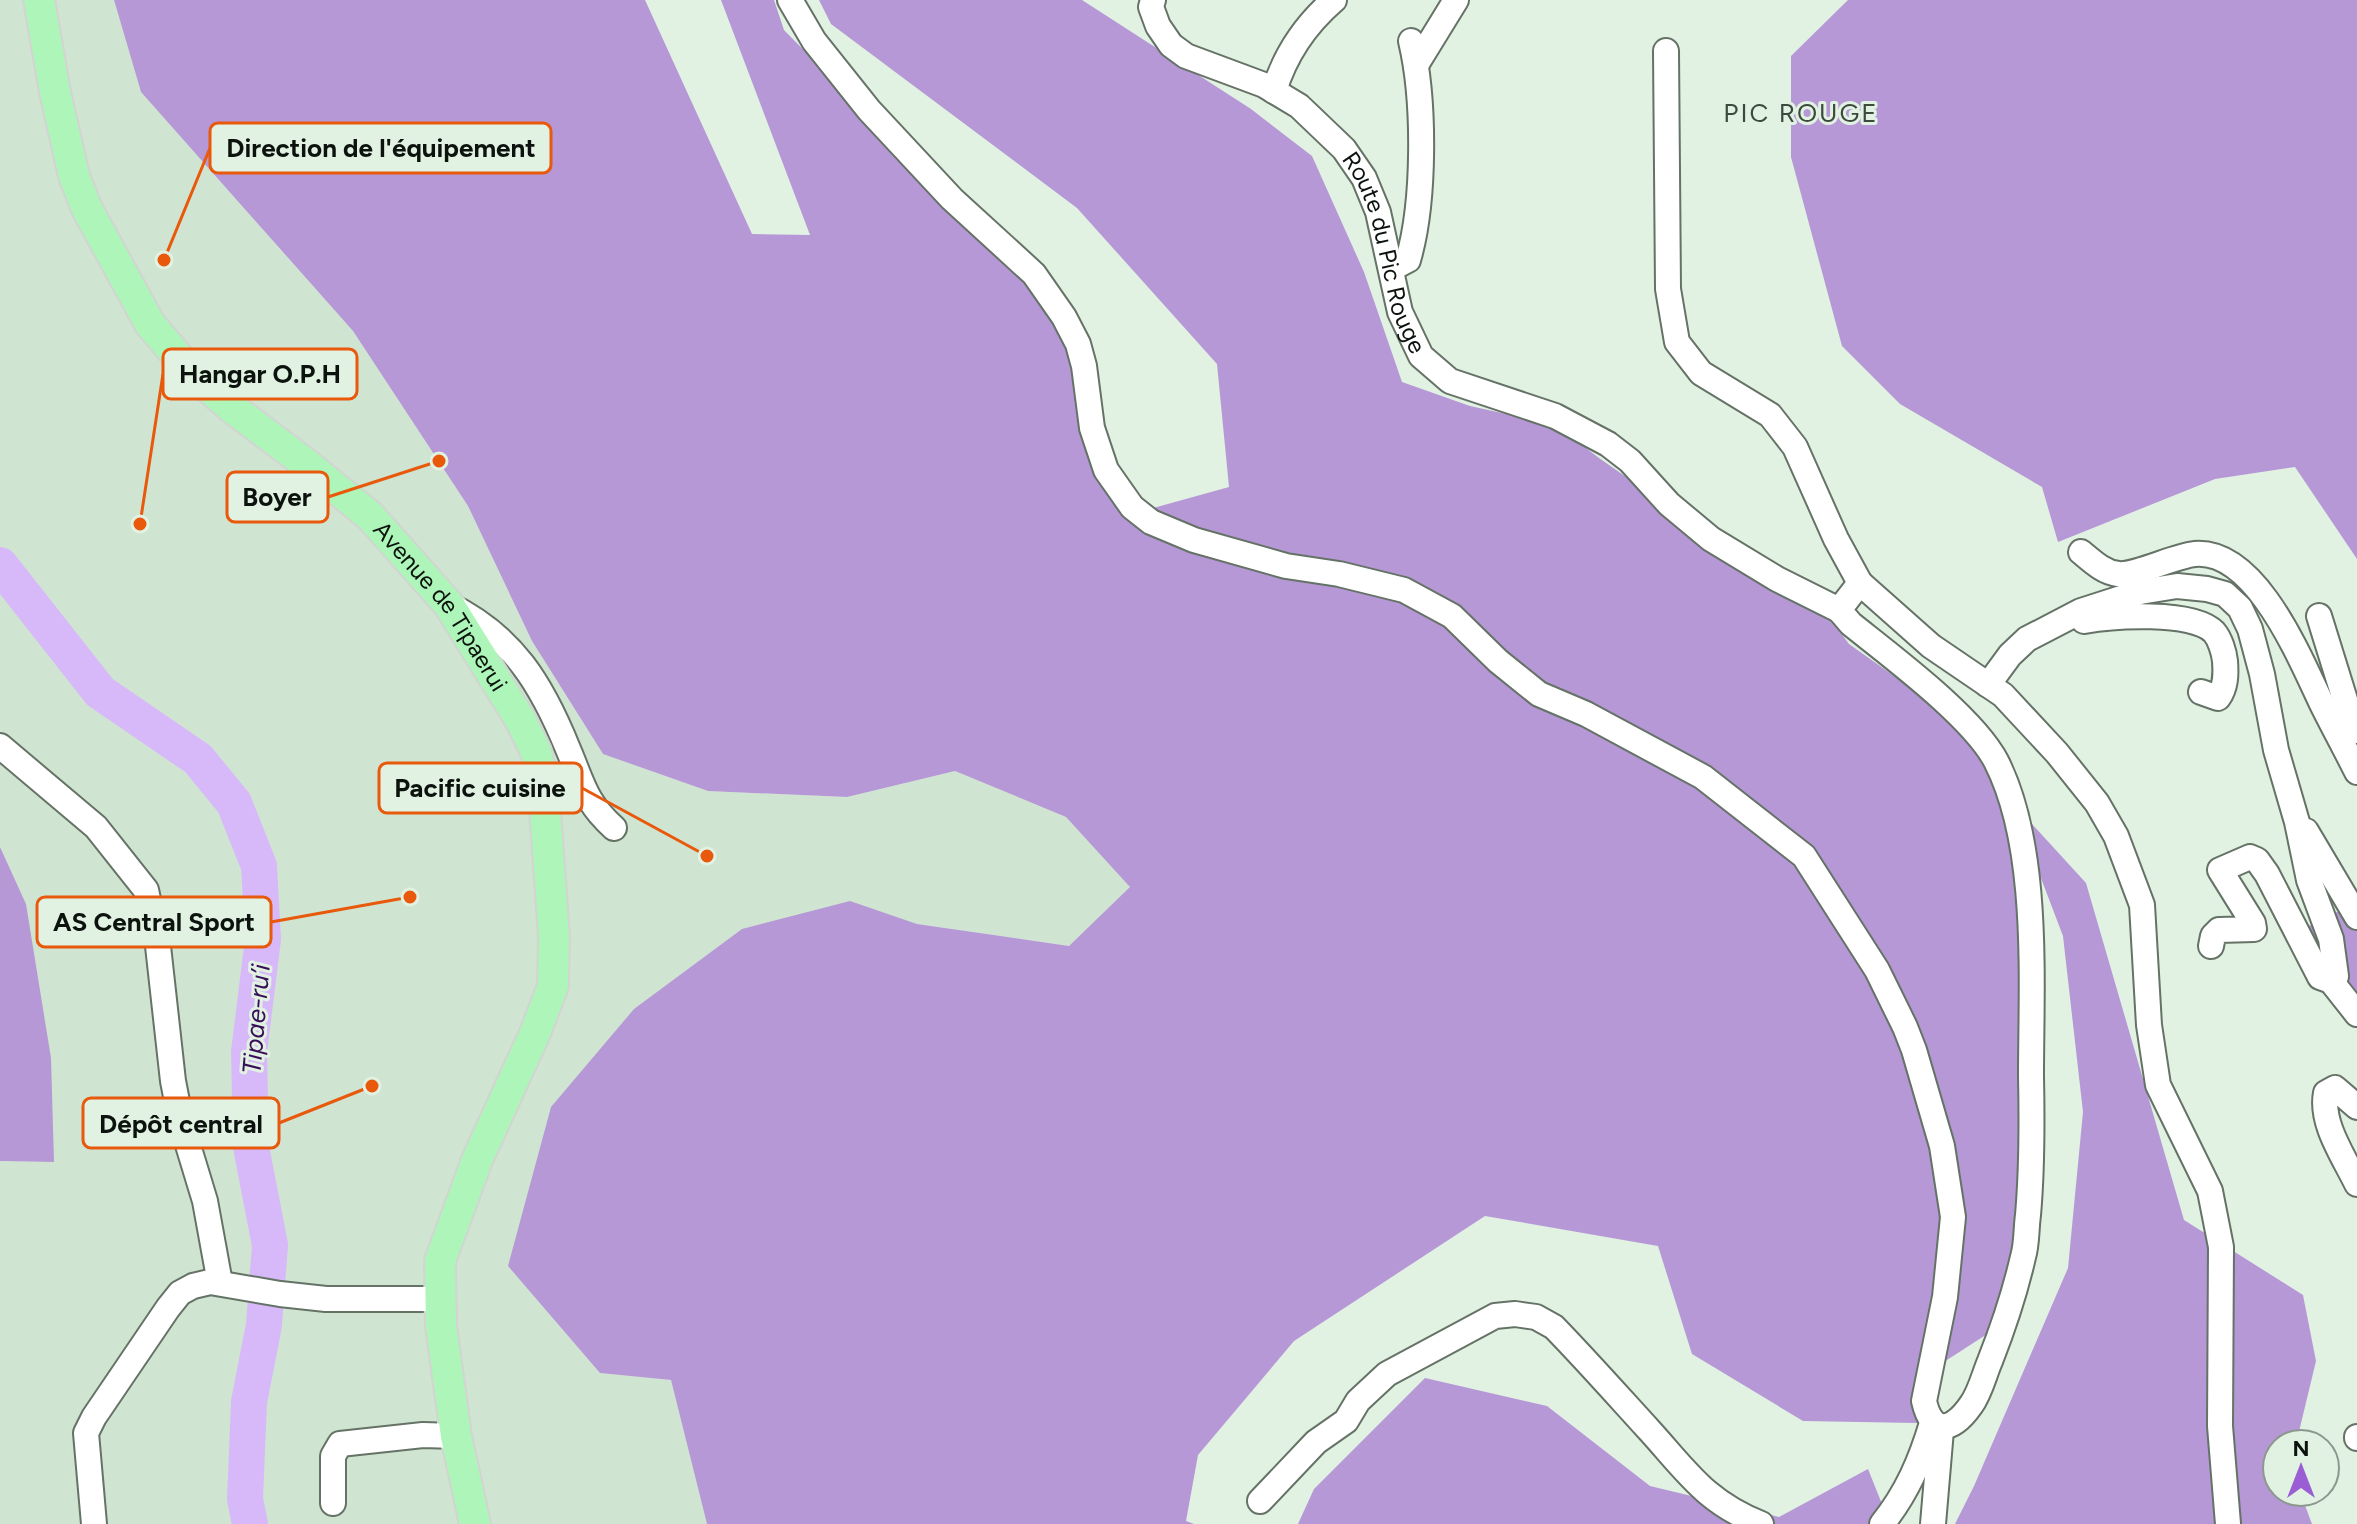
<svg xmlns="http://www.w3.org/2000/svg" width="2357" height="1524" viewBox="0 0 2357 1524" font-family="Figtree,sans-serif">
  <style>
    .built { fill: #d0e5d1 }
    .forest { fill: #b698d7 }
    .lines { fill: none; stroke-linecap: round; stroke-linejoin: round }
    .river { stroke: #d7b9fa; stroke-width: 36 }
    .minor-casing { stroke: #657266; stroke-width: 28 }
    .major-casing { stroke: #d3d4d3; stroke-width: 34 }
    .minor { stroke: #fff; stroke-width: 24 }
    .major { stroke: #adf5b8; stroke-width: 30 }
    .labels { text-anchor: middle; stroke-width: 6; stroke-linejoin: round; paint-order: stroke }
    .street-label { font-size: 24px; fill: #0c120d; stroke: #e1f1e2 }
    .neighbourhood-label { font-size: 26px; letter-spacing: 2px; fill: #3c493d; stroke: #e1f1e2 }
    .water-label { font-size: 26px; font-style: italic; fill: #380e58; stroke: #e1f1e2 }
    .leader { fill: none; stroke: #e8590c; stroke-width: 3 }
    .callout-dot { fill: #e8590c; stroke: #e1f1e2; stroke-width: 3 }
    .callout { fill: #e1f1e2; stroke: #e8590c; stroke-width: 3 }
    .callout-label { font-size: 26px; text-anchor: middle; font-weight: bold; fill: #0c120d }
  </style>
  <rect width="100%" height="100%" fill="#e1f1e2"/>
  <path class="built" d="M0 0H114L141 92 353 331 468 506 532 641 603 754 708 791 847 797 955 771 1066 817 1131 887 1069 946 917 924 850 902 600 1373 671 1380 707 1524H0V1161L54 1162 26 905 0 847Z"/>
  <path class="forest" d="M114 0H645L752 234 810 235 721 0H774L784 30 904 152 991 233 1081 358 1115 489 1139 512 1229 487 1217 364 1077 208 831 24 819 0H1082L1251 109 1312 156 1364 272 1402 382 1470 406 1556 425 1599 458 1784 587 1835 625 1849 644 1952 717 2007 781 2028 919V1052L2012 1318 1933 1369 1930 1411 1973 1424 1803 1421 1692 1354 1658 1246 1485 1216 1294 1341 1198 1455 1186 1521 1194 1524H707L671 1380 600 1373 508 1266 551 1107 634 1009 742 929 850 901 917 924 1069 946 1130 887 1066 817 955 771 847 797 708 791 603 754 532 641 468 506 353 331 141 92Z
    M1848 0H2357V559L2295 467 2215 479 2058 542 2042 487 1900 404 1842 346 1791 157V56Z
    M2012 802 2086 883 2184 1220 2303 1295 2316 1361 2296 1444H2277V1492H2300L2312 1524H1955L1974 1486 2068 1268 2083 1112 2063 936Z
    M0 847 26 904 51 1058 54 1162 0 1161Z
    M2357 902V1016L2301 930Z
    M1425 1378 1547 1406 1650 1486 1779 1517 1868 1469 1890 1524H1298L1314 1489Z"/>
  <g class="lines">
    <path class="river" d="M0 565 100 692 198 759 234 803 259 866 263 939 249 1052 251 1147 270 1245 264 1325 249 1402 245 1499 250 1524"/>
    <defs>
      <g id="minor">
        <path d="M790 0 814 41 869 110 952 199 1034 274 1064 317 1078 344 1084 366 1092 428 1106 470 1132 507 1151 522 1194 540 1286 566 1339 574 1404 590 1452 616 1498 661 1539 694 1586 714 1703 777 1804 856 1877 970 1905 1027 1914 1050 1942 1146 1953 1217 1945 1297 1924 1401C1932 1437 1953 1431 1971 1405 1980 1393 1984 1375 1990 1361 2003 1328 2015 1292 2023 1257 2027 1244 2026 1229 2028 1215 2032 1169 2032 1123 2031 1076 2031 981 2040 847 1996 761 1973 717 1891 656 1851 624L1839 610 1860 583 1931 646 2003 695 2057 753 2097 803 2116 836 2142 905 2149 1025 2158 1085 2210 1191 2221 1247 2220 1426 2228 1524"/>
        <path id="s1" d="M1153 0 1151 7 1158 26 1171 45 1186 56 1264 85 1299 106 1344 149 1364 178 1378 212 1400 312 1421 356 1450 381 1555 416 1608 444 1630 461 1669 504 1711 539 1777 579 1839 610"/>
        <path d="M1666 51 1668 289 1677 342 1701 373 1770 415 1795 447 1836 539 1860 583"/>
        <path d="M1416 65 1456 0"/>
        <path d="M1274 91C1285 55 1305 25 1334 0"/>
        <path d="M1391 269 1408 260C1425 202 1425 100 1411 41"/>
        <path d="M2081 552C2092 561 2103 572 2118 574 2135 576 2174 556 2195 554 2257 549 2301 661 2323 706 2334 728 2346 750 2357 772"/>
        <path d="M449 605C513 636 542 685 568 749 583 784 585 802 614 828"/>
        <path d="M2319 616 2346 703 2357 731"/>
        <path d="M2084 621C2111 616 2193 610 2214 632 2220 639 2224 652 2225 661 2226 674 2226 687 2218 698L2201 692"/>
        <path d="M1988 685 2010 655 2027 639 2081 611 2140 592 2177 586 2207 589 2225 594 2240 608 2250 629 2262 674 2276 750 2297 822 2309 880 2331 939 2336 976 2331 981"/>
        <path d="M0 746 96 827 146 890 158 946 173 1081 181 1122 205 1201 220 1283"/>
        <path d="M2306 831 2357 917"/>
        <path d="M2211 946 2213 936 2219 930 2254 929 2253 923 2220 870 2250 857 2257 860 2267 874 2320 977 2331 981"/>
        <path d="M2331 981 2357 1014"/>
        <path d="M2357 1107 2335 1088 2326 1093C2320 1123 2344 1157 2357 1184"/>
        <path d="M2357 1437V1438"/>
        <path d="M1260 1501 1316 1442 1346 1421 1358 1401 1387 1374 1495 1316 1515 1314 1536 1317 1554 1327C1587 1361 1618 1396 1650 1431 1688 1473 1706 1502 1761 1524"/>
        <path d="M333 1503V1456L340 1444 423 1435 456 1436"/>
        <path d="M94 1524 86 1433 94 1417 168 1308 180 1293 193 1286 210 1282 280 1294 326 1299H440"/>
        <path d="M1882 1524C1907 1493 1921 1460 1932 1423"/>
        <path d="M1933 1524 1941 1430"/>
      </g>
      <g id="major">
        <path id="s2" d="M39 0 55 92 74 176 87 209 150 324 190 371 232 408 305 463 370 516 449 605 521 721 536 752 543 782 554 936 553 986 535 1033 477 1160 440 1261 441 1325 456 1436 475 1524"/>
      </g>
    </defs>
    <use href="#minor" class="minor-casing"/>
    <use href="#major" class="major-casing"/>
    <use href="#minor" class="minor"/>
    <use href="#major" class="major"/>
  </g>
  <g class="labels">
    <g class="street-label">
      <text dy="8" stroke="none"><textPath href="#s1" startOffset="368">Route du Pic Rouge</textPath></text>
      <text dy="8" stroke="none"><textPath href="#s2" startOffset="754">Avenue de Tipaerui</textPath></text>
    </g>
    <g class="neighbourhood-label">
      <text x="1801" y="122">PIC ROUGE</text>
    </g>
    <g class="water-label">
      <text transform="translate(256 1019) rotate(-85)" y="9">Tipae-ru’i</text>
    </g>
  </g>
  <path class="leader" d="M164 260L210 148M140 524L163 374M439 461L328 497M707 856L582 788M410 897L271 922M372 1086L279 1123"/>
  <g class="callout-dot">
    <circle cx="164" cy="260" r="8"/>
    <circle cx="140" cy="524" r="8"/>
    <circle cx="439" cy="461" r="8"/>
    <circle cx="707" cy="856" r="8"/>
    <circle cx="410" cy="897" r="8"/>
    <circle cx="372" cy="1086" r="8"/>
  </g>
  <g class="callout">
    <rect x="210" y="123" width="341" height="50" rx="8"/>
    <rect x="163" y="349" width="194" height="50" rx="8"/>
    <rect x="227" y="472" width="101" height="50" rx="8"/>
    <rect x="379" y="763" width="203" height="50" rx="8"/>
    <rect x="37" y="897" width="234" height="50" rx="8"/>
    <rect x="83" y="1098" width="196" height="50" rx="8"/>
  </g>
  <g class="callout-label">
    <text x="381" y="157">Direction de l'équipement</text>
    <text x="260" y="383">Hangar O.P.H</text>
    <text x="277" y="506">Boyer</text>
    <text x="480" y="797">Pacific cuisine</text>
    <text x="154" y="931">AS Central Sport</text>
    <text x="181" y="1133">Dépôt central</text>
  </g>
  <g transform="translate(2301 1468)"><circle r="38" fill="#e1f1e2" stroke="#8c988d" stroke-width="2"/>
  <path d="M0-6L14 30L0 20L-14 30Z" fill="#9a5dd4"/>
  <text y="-12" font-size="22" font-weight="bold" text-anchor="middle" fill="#0c120d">N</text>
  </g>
</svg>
